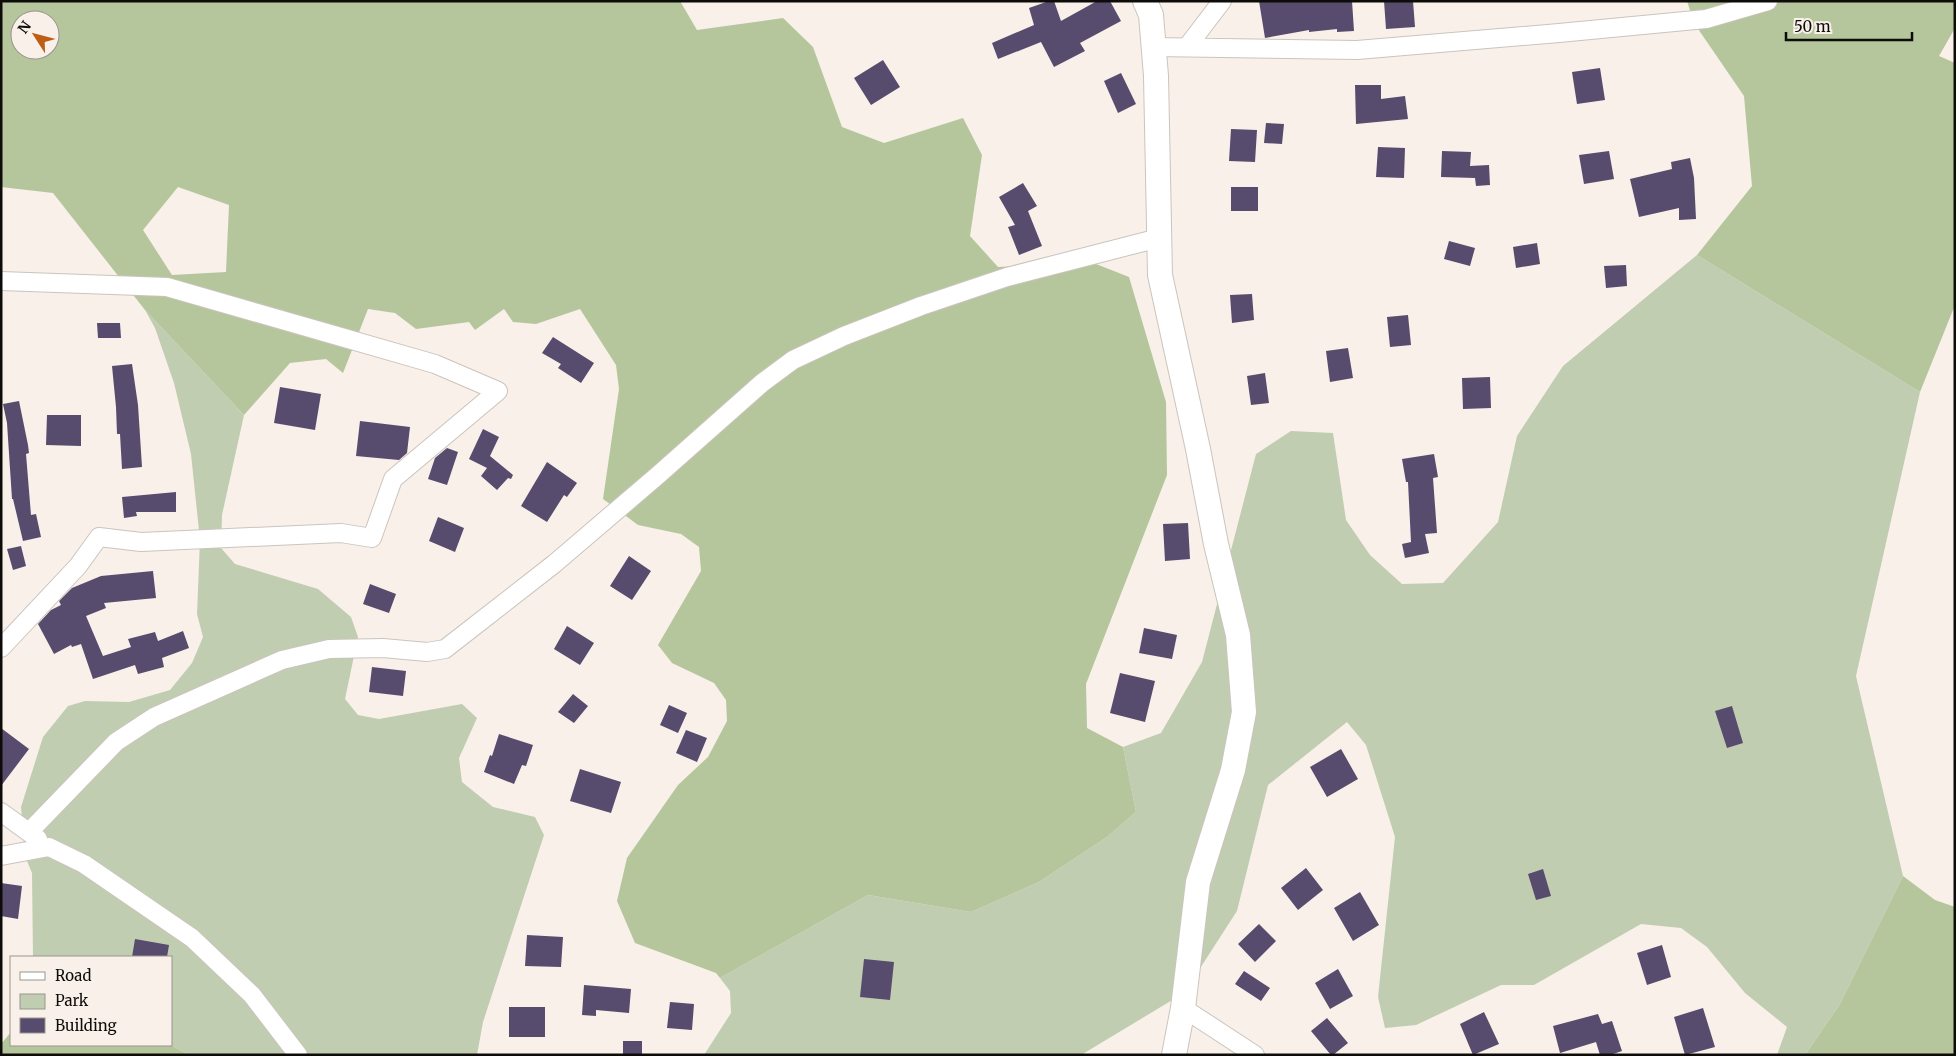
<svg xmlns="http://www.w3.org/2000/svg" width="1956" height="1056" viewBox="0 0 1956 1056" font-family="Merriweather,serif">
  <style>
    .green { fill: #c1cdb0 }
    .forest { fill: #b5c69d; fill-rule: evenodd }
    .building { fill: #574b6e }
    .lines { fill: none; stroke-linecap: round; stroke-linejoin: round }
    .street-casing { stroke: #cbc4bd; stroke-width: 20 }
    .secondary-casing { stroke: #cbc4bd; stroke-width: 26 }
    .street { stroke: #fff; stroke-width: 18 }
    .secondary { stroke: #fff; stroke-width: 24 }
  </style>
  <rect width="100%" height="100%" fill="#f8f0e9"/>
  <path class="green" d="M1697 255 1920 392 1856 676 1903 876 1840 1004 1805 1055H1777L1787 1027 1745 993 1707 947 1681 928 1641 924 1534 985H1501L1416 1025 1385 1028 1378 997 1395 837 1366 745 1347 722 1268 785 1237 911 1184 993 1081 1055H704L731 1013 730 991 720 978 868 895 971 912 1039 882 1107 837 1136 812 1123 747 1161 733 1202 662 1256 454 1291 431 1333 433 1346 520 1370 555 1402 584 1443 583 1498 522 1517 436 1563 366Z
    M145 310 244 415 222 515 221 548 235 564 318 589 351 617 358 637 345 699 358 715 379 719 462 704 477 718 459 758 462 782 493 807 535 817 544 835 483 1022 477 1055H189L171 1045V957H33L32 873 25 856 21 807 43 737 68 706 85 701 129 702 170 690 192 663 203 637 197 614 200 540 191 454 174 383 155 328Z"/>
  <path class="forest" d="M1 1H680L697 30 783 18 813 47 842 127 884 143 963 118 982 155 970 236 998 267 1091 262 1129 277 1166 402 1167 475 1086 684 1087 728 1123 747 1136 812 1107 837 1039 882 971 912 868 895 720 978 716 973 635 943 617 901 627 858 678 785 708 757 727 721 726 700 714 683 672 663 658 645 701 571 699 547 681 534 638 525 603 499 619 389 616 365 580 309 536 324 513 322 504 309 475 330 469 322 416 329 395 313 368 309 343 373 326 359 290 363 244 415 145 310 53 193 1 187ZM20 20H50V50H20ZM178 187 229 205 226 272 172 275 143 230Z
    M1687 1H1955V28L1939 56 1955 63V305L1920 392 1697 255 1752 186 1744 96 1694 23Z
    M1903 876 1935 900 1955 907V1055H1805L1840 1004Z
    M11 1032V1045H171L189 1055H1V1044Z"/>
  <path class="building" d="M1049 1H1054L1061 21 1097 1H1110L1121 21 1080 43 1085 51 1054 67 1041 42 998 59 992 43 1034 25 1029 8Z
    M1259 1H1352L1354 31 1337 32V29L1309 32V30L1265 38Z
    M1384 1H1413L1415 27 1386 29Z
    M883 60 900 87 871 105 854 78Z
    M1600 68 1605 100 1577 104 1572 72Z
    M1121 73 1136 104 1118 113 1104 81Z
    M1355 85H1381V99L1405 96 1408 119 1356 124Z
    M1266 123 1284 124 1282 144 1264 143Z
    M1231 129 1257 130 1255 162 1229 161Z
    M1378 147 1405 148 1404 178 1376 177Z
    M1442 151 1471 152 1470 166 1489 165 1490 185 1476 186 1475 178 1441 177Z
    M1609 151 1614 179 1584 184 1579 155Z
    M1690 158 1694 178 1696 219 1679 220V208L1639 217 1630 179 1672 169 1671 162Z
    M1023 183 1037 206 1028 211 1042 246 1019 255 1008 227 1015 225 999 197Z
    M1231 187H1258V211H1231Z
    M1449 241 1475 248 1470 266 1444 259Z
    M1537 243 1540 264 1516 268 1513 247Z
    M1626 265 1627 286 1606 288 1604 266Z
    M1252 294 1254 320 1232 323 1230 295Z
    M1408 315 1411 345 1390 347 1387 317Z
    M97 323H120L121 338H98Z
    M553 337 594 363 581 383 558 368 561 364 542 353Z
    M1348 348 1353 378 1330 382 1326 351Z
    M132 364 138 405 142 467 122 469 120 434H117L116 407 112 366Z
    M1265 373 1269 403 1251 405 1247 376Z
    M1490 377 1491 408 1463 409 1462 378Z
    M280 387 321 394 315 430 274 423Z
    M19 401 28 445 29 453 26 454 31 515 36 514 41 537 23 541 13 499H12L7 423 3 404Z
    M47 415H81V446L46 445Z
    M360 421 410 427 407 453 399 460 356 456Z
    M483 429 499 437 490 456 513 475 511 479 508 478 497 490 481 476 487 468 469 459Z
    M447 448 458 452 447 485 428 479 435 458Z
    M1434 454 1438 477 1433 478 1437 533 1425 534 1429 553 1405 558 1402 544 1411 542 1408 482H1406L1402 459Z
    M547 462 577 483 567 497 564 495 547 522 521 506Z
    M176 492V512H136L137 516 124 518 122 497Z
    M438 517 464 528 455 552 429 541Z
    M1188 523 1190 559 1165 561 1163 524Z
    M21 546 26 566 13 570 7 549Z
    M629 556 651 571 632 600 610 586Z
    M153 571 156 598 104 603 106 608 86 616 103 656 131 647 128 639 155 632 158 641 183 631 189 648 162 658 164 667 138 674 135 665 93 679 81 644 72 647 71 645 54 654 38 624 51 610 61 605 59 601 72 588 101 576Z
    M370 584 396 594 389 613 363 604Z
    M567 626 594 643 580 665 554 649Z
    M1144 628 1177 635 1172 659 1139 653Z
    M372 667 406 671 403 696 369 692Z
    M1120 673 1155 681 1145 722 1110 713Z
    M573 694 588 706 574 723 558 712Z
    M669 705 687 713 678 733 660 725Z
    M1732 706 1743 743 1727 748 1715 711Z
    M1 728 29 749 1 786Z
    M686 730 707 738 697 762 676 753Z
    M499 734 533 745 526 766 522 765 514 784 484 772 490 755 492 756Z
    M1341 749 1358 779 1327 797 1310 767Z
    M580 769 621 782 611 813 570 801Z
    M1306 868 1323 890 1298 910 1281 888Z
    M1543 869 1551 896 1536 900 1528 874Z
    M1 883 22 886 18 919 1 916Z
    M1360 892 1379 925 1353 941 1334 908Z
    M1259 924 1276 941 1255 962 1238 944Z
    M527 935 563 937 561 967 525 966Z
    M135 939 169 945 167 957H132Z
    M1662 945 1671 977 1647 985 1637 953Z
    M864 959 894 962 890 1000 860 997Z
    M1338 969 1353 996 1330 1009 1315 983Z
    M1244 971 1270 988 1261 1001 1235 984Z
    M584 985 631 989 629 1013 596 1010V1016L582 1015Z
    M670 1002 694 1004 692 1030 667 1028Z
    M509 1007H545V1037H509Z
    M1703 1008 1715 1047 1685 1055 1674 1017Z
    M1484 1012 1499 1044 1473 1055 1460 1024Z
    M1598 1014 1602 1024 1612 1021 1622 1051 1610 1055H1600L1596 1042 1560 1053 1553 1026Z
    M1327 1018 1348 1043 1333 1055H1331L1311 1031Z
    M623 1041H642V1055H623Z"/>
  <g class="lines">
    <defs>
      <path id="street" d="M1154 47 1357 50 1559 33 1706 19 1768 1
        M1187 47 1222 1
        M1 281 167 287 435 364 498 391 393 479 372 538 341 533 141 542 99 537 78 566 1 648
        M1 812 38 839
        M29 832 116 742 154 717 282 660 329 649 383 648 427 652 445 649 554 564 657 476 762 383 793 360 844 336 921 306 1007 277 1159 238
        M1 856 49 847 84 864 192 938 252 995 298 1055
        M1183 1008 1255 1055"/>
      <path id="secondary" d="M1145 1 1151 15 1156 76 1160 275 1198 449 1216 544 1238 635 1244 712 1233 770 1198 882 1183 1008 1174 1055"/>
    </defs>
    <use href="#street" class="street-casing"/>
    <use href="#secondary" class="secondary-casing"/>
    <use href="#street" class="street"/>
    <use href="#secondary" class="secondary"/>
  </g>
  <rect width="1956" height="1056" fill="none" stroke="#0e0c09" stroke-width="5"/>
  <rect x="10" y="956" width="162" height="90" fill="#f8f0e9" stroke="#9a958f"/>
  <rect x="20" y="972" width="25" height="8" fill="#ffffff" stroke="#9a958f"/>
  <text x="55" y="981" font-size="15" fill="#0e0c09">Road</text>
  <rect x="20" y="994" width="25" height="15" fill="#c1cdb0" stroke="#9a958f"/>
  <text x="55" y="1006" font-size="15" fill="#0e0c09">Park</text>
  <rect x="20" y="1018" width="25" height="15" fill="#574b6e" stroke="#9a958f"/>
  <text x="55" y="1031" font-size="15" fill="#0e0c09">Building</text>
  <g transform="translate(35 35) rotate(306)"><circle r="24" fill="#f8f0e9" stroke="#9a958f"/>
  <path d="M0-4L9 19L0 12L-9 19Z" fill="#bd5e17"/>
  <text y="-8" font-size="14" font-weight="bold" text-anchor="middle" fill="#0e0c09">N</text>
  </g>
  <path d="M1786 32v8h126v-8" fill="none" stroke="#0e0c09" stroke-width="2.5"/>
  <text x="1794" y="32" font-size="15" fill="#0e0c09" stroke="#f8f0e9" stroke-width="4" paint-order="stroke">50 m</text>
</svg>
